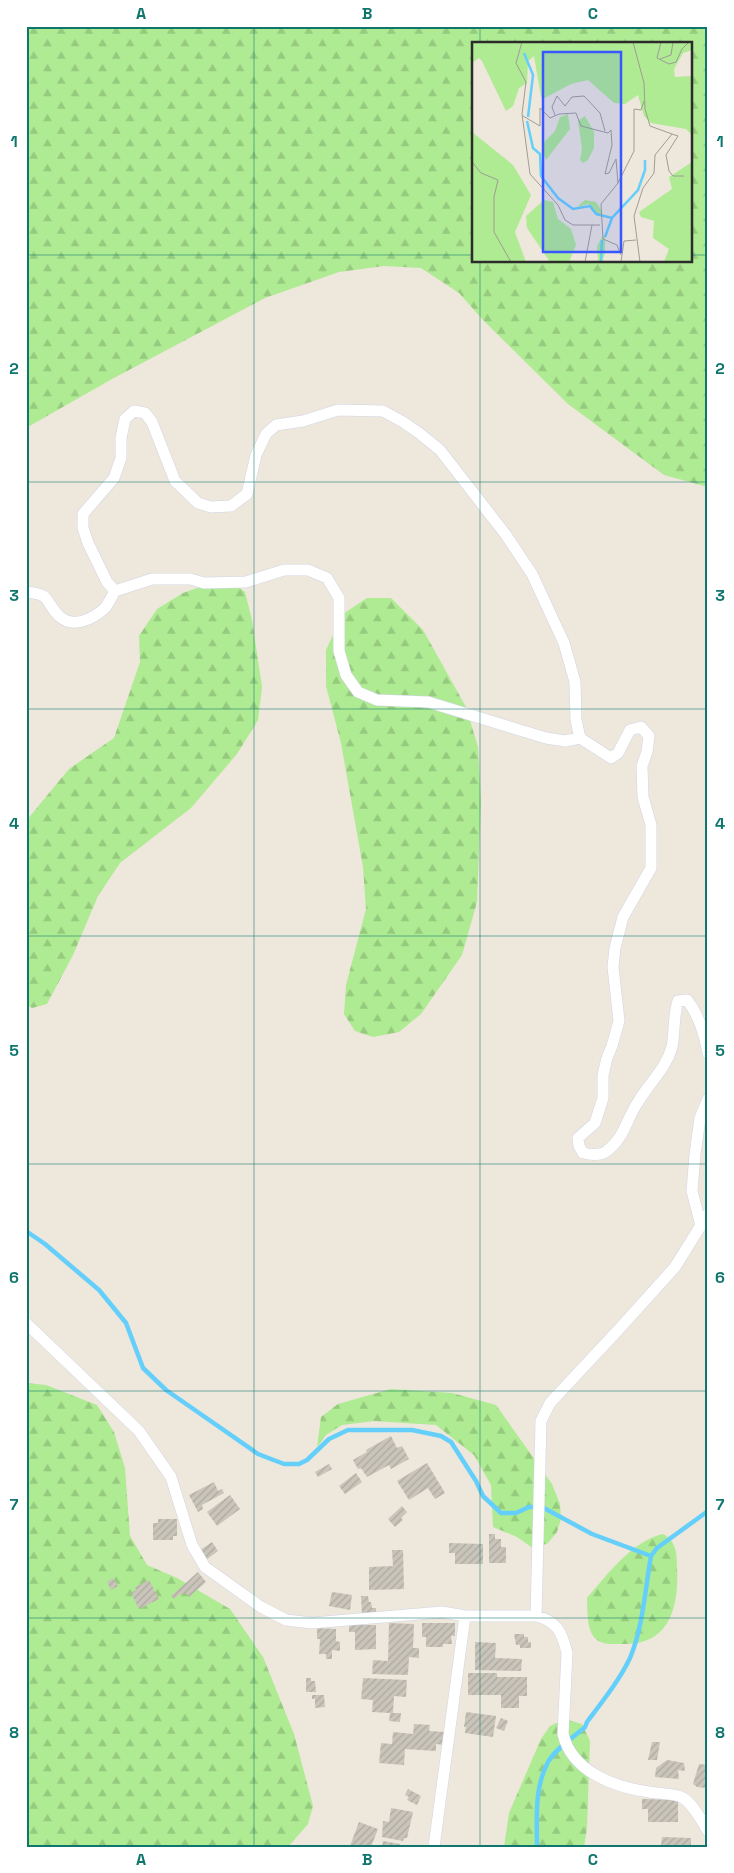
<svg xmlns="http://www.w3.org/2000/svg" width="734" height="1873" viewBox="0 0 734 1873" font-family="'Space Grotesk',sans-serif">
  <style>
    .forest { fill: url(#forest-firs); fill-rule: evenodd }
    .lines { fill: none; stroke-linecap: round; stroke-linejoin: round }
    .stream { stroke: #64cffb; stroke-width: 4.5 }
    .building { fill: url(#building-hatch) }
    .minor-casing { stroke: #d1d4e5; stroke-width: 12 }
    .minor { stroke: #fff; stroke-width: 11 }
    .grid { fill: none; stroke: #0f766e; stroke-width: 1; stroke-opacity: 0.55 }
    .inset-river { fill: none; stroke: #64cffb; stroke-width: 2.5 }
    .inset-road { fill: none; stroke: #a09c95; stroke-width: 1 }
    .view { fill: #3857ff; fill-opacity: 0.15; stroke: #3857ff; stroke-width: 2.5 }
    .inset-edge { fill: none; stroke: #2b2b2b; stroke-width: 2.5 }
    .neatline { fill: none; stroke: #0f766e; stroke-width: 2 }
    .grid-label { font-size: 16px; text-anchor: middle; font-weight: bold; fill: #0f766e }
  </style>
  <defs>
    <pattern id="forest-firs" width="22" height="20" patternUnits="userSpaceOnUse" patternTransform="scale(1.25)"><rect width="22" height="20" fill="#aeeb92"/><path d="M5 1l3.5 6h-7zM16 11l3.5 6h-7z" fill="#96ca7e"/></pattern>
    <pattern id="building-hatch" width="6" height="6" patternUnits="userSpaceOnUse" patternTransform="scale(1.25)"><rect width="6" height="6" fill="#c9c5ba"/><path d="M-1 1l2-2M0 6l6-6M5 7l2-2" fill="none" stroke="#ada9a0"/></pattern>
  </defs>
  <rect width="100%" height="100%" fill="#eee7db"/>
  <path class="forest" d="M26 26H708V487L664 475 568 404 483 320 459 293 421 268 384 266 339 272 265 298 112 379 26 428ZM473 44H690V261H473Z
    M233 583 245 592 252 620 262 687 258 720 237 754 191 808 120 863 98 896 73 955 47 1004 32 1008 26 1004V821L69 769 114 738 140 662 139 636 157 609 183 593 209 584Z
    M367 598H391L423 630 466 707 478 747 481 802 477 902 462 955 421 1014 399 1032 373 1037 355 1031 344 1014 346 985 366 909 363 867 341 743 326 686V650L343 614Z
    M26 1383 46 1385 97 1405 114 1432 125 1468 130 1536 147 1565 177 1578 230 1609 263 1657 294 1734 313 1806 308 1824 288 1847H26Z
    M391 1389 452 1393 496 1405 552 1484 560 1504 561 1519 557 1532 548 1543 534 1549 517 1537 493 1527 491 1485 474 1455 436 1425 374 1421 342 1425 326 1435 317 1447 321 1417 338 1404Z
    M663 1534C676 1541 677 1553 677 1567 679 1607 670 1646 622 1644 613 1644 602 1645 596 1639 586 1630 588 1610 587 1598 607 1575 632 1541 663 1534Z
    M565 1719 582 1724 590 1741 587 1828 584 1847H504L509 1813 541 1739 550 1726Z"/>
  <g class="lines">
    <path class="stream" d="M26 1231 45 1244 99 1290 126 1323 143 1368 166 1390 258 1454 284 1464H299L307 1460 329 1439 348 1430H412L441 1436 451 1442 476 1481 483 1496 501 1513H516L529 1507H542L592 1534 651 1556
      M537 1847C537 1818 534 1788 548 1762 556 1748 574 1737 585 1727L587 1722C602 1702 619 1681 630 1658 643 1627 645 1590 651 1556L657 1548 708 1511"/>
  </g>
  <path class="building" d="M391 1436 397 1448 402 1446 409 1459 391 1469 389 1465 367 1477 361 1468 358 1469 353 1460 367 1452 366 1450Z
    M427 1463 445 1493 435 1499 428 1488 409 1500 397 1481Z
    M329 1464 332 1469 318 1477 315 1472Z
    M356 1473 362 1482 345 1494 339 1486Z
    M214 1482 218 1491 222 1489 224 1493 202 1505 203 1509 198 1512 189 1495Z
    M230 1495 240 1509 217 1526 207 1512Z
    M402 1506 407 1512 401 1518 403 1520 395 1527 388 1519Z
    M158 1519H177V1536H173V1540H153V1523H158Z
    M489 1534H495V1539H501V1547H506V1563H489Z
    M212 1542 218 1551 206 1560 199 1551Z
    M449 1543 483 1544V1564H455V1553H449Z
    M392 1550H403L404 1589 369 1590V1567L393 1566Z
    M198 1572 206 1582 189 1597 186 1593 183 1595 181 1593 174 1599 171 1596Z
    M113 1578 118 1586 111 1590 107 1582Z
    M149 1580 159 1599 139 1609 131 1593 136 1590 135 1587Z
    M332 1592 352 1595 350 1610 329 1606Z
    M361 1596H368L369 1602H371L372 1608H376V1614H362Z
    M389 1623 414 1624 413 1648H419V1658L409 1657 408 1675 372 1674 373 1660 388 1661Z
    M422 1623H455V1636H451L452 1644H443V1647H426V1637H422Z
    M349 1625H376V1649L355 1650V1632H349Z
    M317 1628 336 1629V1641L340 1642V1651L332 1650V1659H326V1654H319L320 1639H317Z
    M514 1634H524V1637H528V1642H531V1648H520V1645H516Z
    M475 1642 496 1643 495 1658 522 1659 521 1671 475 1670Z
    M468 1673H497V1677H527V1696H519V1708H501V1695H468Z
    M306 1678H311V1681H315L316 1692H306Z
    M363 1678 407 1680 406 1697 394 1696 393 1713H401L400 1722 389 1721 390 1713 372 1712 373 1700 361 1699Z
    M312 1695H324L325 1707 315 1708V1699H312Z
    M466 1712 496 1716 493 1737 465 1733 466 1727H464Z
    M501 1718 508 1721 504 1731 496 1728Z
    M414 1724 430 1725 429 1731 445 1732 444 1745 436 1744V1751L405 1749 404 1765 379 1763 381 1743 392 1744 393 1732 413 1734Z
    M652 1742H660L657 1760H648Z
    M667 1760 684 1763 685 1771 678 1770 679 1779 655 1777 656 1768Z
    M699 1764 708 1765 707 1788 697 1787 693 1784Z
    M408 1789 421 1796 417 1805 407 1800 409 1797 405 1795Z
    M642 1799 678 1800V1822H648V1809H642Z
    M391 1808 413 1812 407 1838H404L403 1841 382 1837 383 1821 389 1822Z
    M359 1822 378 1829 371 1847 350 1846Z
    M662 1837 691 1838V1847H661Z
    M383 1841 400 1844 399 1847H382Z"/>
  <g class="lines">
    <defs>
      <path id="minor" d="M115 591 107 582 88 543 83 528V514L114 478 121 458V438L125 419 134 411 145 413 152 422 175 481 198 503 211 507 231 506 247 494 256 455 266 434 276 425 303 421 338 410 383 411 403 422 419 433 440 450 506 535 532 574 564 643 575 682 576 720 580 738
        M26 592C52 594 44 601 59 616 73 629 93 619 105 608 109 603 112 596 115 591L152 579H190L204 583 246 582 284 570H308L327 578 339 598V651L346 675 358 692 377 700 428 702 546 738 565 741 580 738 611 758 618 753 630 730 641 727 649 736 647 752 642 766 643 797 651 825V868L623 917 615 948 613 967 619 1021 612 1046 607 1058 603 1075V1098L595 1123 578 1138 579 1146 583 1153C591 1155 601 1156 608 1150 624 1138 627 1118 638 1102 649 1083 666 1069 672 1047 675 1032 673 1017 678 1001L687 1000C699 1015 704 1034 708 1053
        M701 1226 692 1191 695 1154 700 1118 708 1099
        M26 1323 139 1431 171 1477 192 1545 205 1567 261 1607 286 1620 312 1623 442 1612 465 1616H536C557 1621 562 1632 567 1653L563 1734C572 1772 614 1787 649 1792 659 1794 675 1793 683 1798 694 1805 701 1820 708 1831
        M536 1616 541 1421 550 1403 620 1328 675 1267 708 1214
        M434 1847 465 1616"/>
    </defs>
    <use href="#minor" class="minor-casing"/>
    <use href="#minor" class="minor"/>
  </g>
  <path class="grid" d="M254 26V1847M480 26V44M26 255H473M690 255H708M480 261V1847M26 482H708M26 709H708M26 936H708M26 1164H708M26 1391H708M26 1618H708"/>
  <g transform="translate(472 42)">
    <rect width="220" height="220" fill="#eee7db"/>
    <path d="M0 90 41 123 59 153 43 190 54 220H0Z" fill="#aeeb92"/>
    <path d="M0 0H220V8L211 11 202 27 203 35 220 34V93L214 87 179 81 172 74 166 53 153 62 142 61 116 38 99 42 73 56 69 55 62 14 56 19 55 41 47 46 41 64 34 69 10 19 7 16 0 21ZM96 72 98 87 74 118 70 108 73 99 83 89 88 75ZM113 74 122 90V106L116 118 111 121 108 118 110 107 106 79ZM220 120V220H192L197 207 181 196 182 179 169 175 167 170 200 147 197 135ZM72 158 81 160 86 177 99 187 104 203 97 220H78L55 186 54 174ZM113 158 124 160 130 169 129 175 124 173 117 162 105 165ZM133 194V211L131 218 126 219 125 204 130 195Z" fill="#aeeb92"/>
    <path class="inset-river" d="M52 11 61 33 56 75M55 79 61 106 68 112 69 134 86 156 101 167 118 164 124 172 140 176M133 195 140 176 166 148 173 128V118M129 220 130 198"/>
    <path class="inset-road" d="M50 0 44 21 54 40 50 72 58 132 86 163 93 178 101 183H128M161 0 172 41 173 67 178 84 200 92 183 113 182 131 171 146 162 174 168 220M189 0 185 16 197 22 204 20 210 7 217 0M188 17 199 13 201 0M83 73 80 65 85 54 93 64 100 55 112 54 128 71 133 89M51 74 68 84V66L78 76 87 72 104 71 109 84 136 91 139 88 140 103 133 132 137 131 144 117 146 141M200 92 206 94 194 113 197 129 201 134H212M0 120 9 131 26 138 22 155V190L39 220M149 213 145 203 131 197 129 162 146 141 162 109V67L169 68 172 59M113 220 120 183M149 220 152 199 164 198"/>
    <path class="view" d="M71 10H149V210H71Z"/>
    <rect width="220" height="220" class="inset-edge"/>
  </g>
  <rect width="734" height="1873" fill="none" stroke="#ffffff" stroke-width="55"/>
  <rect x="28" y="28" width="678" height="1818" class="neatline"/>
  <g class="grid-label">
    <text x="141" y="19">A</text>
    <text x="367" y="19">B</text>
    <text x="593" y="19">C</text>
    <text x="14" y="147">1</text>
    <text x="720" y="147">1</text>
    <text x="14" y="374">2</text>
    <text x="720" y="374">2</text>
    <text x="14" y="601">3</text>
    <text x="720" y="601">3</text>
    <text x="14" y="829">4</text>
    <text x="720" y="829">4</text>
    <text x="14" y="1056">5</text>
    <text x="720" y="1056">5</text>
    <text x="14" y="1283">6</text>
    <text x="720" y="1283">6</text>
    <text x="14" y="1510">7</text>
    <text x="720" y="1510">7</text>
    <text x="14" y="1738">8</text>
    <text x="720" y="1738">8</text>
    <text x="141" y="1865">A</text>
    <text x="367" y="1865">B</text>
    <text x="593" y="1865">C</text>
  </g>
</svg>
